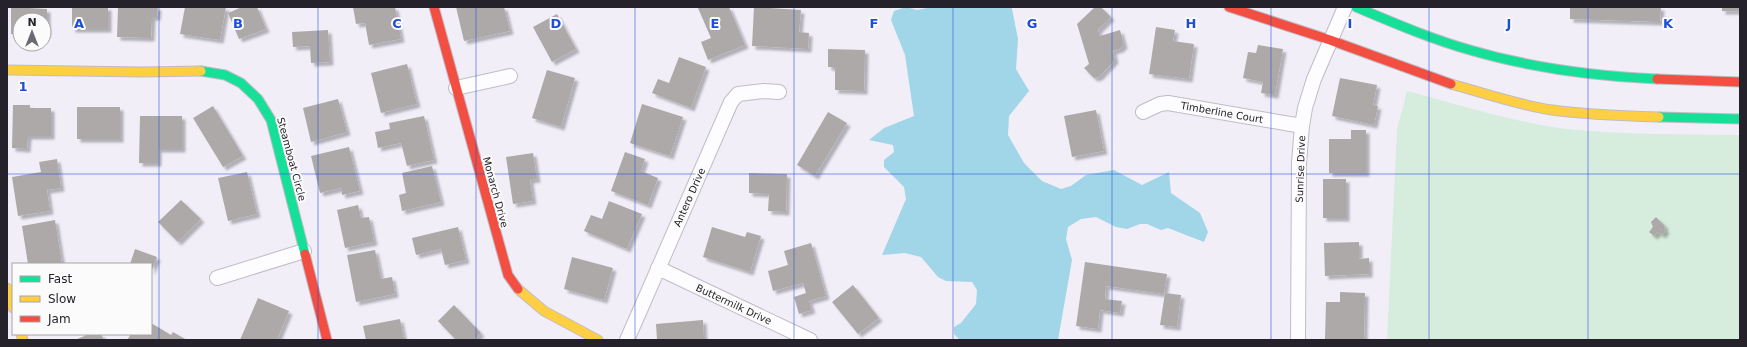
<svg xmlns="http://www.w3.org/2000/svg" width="1747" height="347" viewBox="0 0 1747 347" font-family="'DejaVu Sans',sans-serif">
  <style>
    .green { fill: #d6ecdc }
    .water { fill: #a0d6e8 }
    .building { fill: #ada9a9; filter: url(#shadow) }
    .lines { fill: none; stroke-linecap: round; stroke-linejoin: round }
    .street-casing { stroke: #c0bcc6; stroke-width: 16 }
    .fast-casing { stroke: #c0bcc6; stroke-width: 11 }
    .slow-casing { stroke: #c0bcc6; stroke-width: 11 }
    .jam-casing { stroke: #c0bcc6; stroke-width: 11 }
    .street { stroke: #fdfcfe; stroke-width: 14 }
    .fast { stroke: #16e098; stroke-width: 9 }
    .slow { stroke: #ffcf43; stroke-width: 9 }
    .jam { stroke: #f24e42; stroke-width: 9 }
    .grid { fill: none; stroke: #1d4ed8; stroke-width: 1; stroke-opacity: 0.55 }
    .labels { text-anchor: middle; stroke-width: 4; stroke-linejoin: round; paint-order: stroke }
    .street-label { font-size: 10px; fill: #25222c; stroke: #fbfbfb }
    .grid-label { font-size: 13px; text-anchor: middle; font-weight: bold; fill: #1d4ed8; stroke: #fbfbfb; stroke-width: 4; stroke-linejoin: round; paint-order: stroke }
  </style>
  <defs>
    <filter id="shadow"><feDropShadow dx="3.5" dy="3.5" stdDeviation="1" flood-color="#0004"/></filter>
  </defs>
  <rect width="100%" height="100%" fill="#f1eef8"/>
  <path class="green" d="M1407 91C1460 105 1513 122 1567 129 1624 135 1682 134 1740 135V340H1387L1397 129Z"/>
  <path class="water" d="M906 7 917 10 932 7H1010L1012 9 1018 39 1016 69 1029 91 1009 116 1008 135 1024 163 1042 181 1061 189 1071 186 1086 175 1114 170 1142 185 1169 172 1171 193 1200 213 1208 232 1204 242 1168 228 1161 230 1147 224H1140L1127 229 1116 227 1096 217 1081 219 1068 227 1066 239 1072 260 1058 340H960L954 334V327L961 323 976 304 977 290 972 282 946 281 938 277 921 257 905 253 882 255 906 199 904 187 884 167V160L894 152 893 145 869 140 884 128 914 116 905 55 891 20 894 11Z"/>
  <path class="building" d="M11 7 47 9V34H44V20H20V34H11Z
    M72 7H108V29H72Z
    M118 7H158L157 17H152L151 38 117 37Z
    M185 7H226L220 40 180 34Z
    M242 7H257L266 29 239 39 228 13Z
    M353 7H395L401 39 369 45 365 23 356 24Z
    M456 7H504L510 31 464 41Z
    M700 7H729L745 45 708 60 701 42 711 38 698 8Z
    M754 7 801 10 799 32 809 33 808 49 752 46Z
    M1095 7H1101L1111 17 1098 30 1100 36 1120 30 1124 45 1120 49 1113 51 1115 60 1099 77 1094 78 1084 68 1089 64 1077 24Z
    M1570 7H1661L1660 22 1570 19Z
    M1722 7H1740V11H1722Z
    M557 14 576 49 552 62 533 27Z
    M1156 27 1175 30 1173 41 1194 44 1189 79 1149 74Z
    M328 30 330 62 311 63 310 46 293 47 292 32Z
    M1258 45 1283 49 1275 95 1261 93 1263 82 1243 78 1248 52 1256 53Z
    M828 49 865 50 864 91 835 90V67H828Z
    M679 57 706 67 691 108 652 93 658 79 669 83Z
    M407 64 417 104 381 113 371 73Z
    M547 70 575 78 561 127 532 118Z
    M1340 78 1377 85 1373 105 1378 106 1374 125 1332 116Z
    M338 99 347 132 311 142 303 108Z
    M642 104 683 117 670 156 630 143Z
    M13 105H30V108H51V136H28L27 149 12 148Z
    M213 106 243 156 223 167 193 118Z
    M77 107H120V139H77Z
    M1096 110 1104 151 1072 157 1064 116Z
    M828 112 847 123 815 176 797 165Z
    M140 116H182V149H158V163H139Z
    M424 116 434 160 407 166 401 143 378 148 375 132 390 129 389 123Z
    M1351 130H1366V173H1329V139H1351Z
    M349 147 360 191 342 195 341 188 320 193 311 156Z
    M625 152 645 159 641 171 658 178 648 205 611 191Z
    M533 153 537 179 530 180 533 201 513 204 506 157Z
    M57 159 61 188 47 190 50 211 18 216 12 177 41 172 39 162Z
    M432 166 441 202 402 211 399 195 406 193 402 173Z
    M247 172 257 214 228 221 218 178Z
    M749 173 787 174 786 212 768 211 769 194 749 193Z
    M1323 179H1346V218H1323Z
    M181 200 201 219 178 242 158 222Z
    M609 201 642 214 627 249 584 231 591 215 602 219Z
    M358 205 361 218 369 217 374 242 345 248 337 210Z
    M1656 217 1665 226 1664 228 1666 230 1662 235 1658 232 1654 236 1649 232 1653 227 1651 222Z
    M55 220 62 264H28L22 226Z
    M458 227 466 260 445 265 441 249 416 255 412 238Z
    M712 227 745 237 747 232 761 236 750 272 703 257Z
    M1359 242V259L1369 258V274L1325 276 1324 243Z
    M811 243 826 296 809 301 812 310 799 314 794 297 806 293 803 283 773 291 768 271 788 265 784 251Z
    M135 249 157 257 151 272V264H130Z
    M375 250 381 279 392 277 395 294 356 302 347 255Z
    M572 257 613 268 604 300 564 289Z
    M1085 262 1167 274 1164 294 1106 286 1105 299 1122 301 1120 313 1100 310 1098 329 1076 326Z
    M853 285 879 318 858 334 832 302Z
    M1340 292 1365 293 1364 339H1325L1326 302H1340Z
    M1165 293 1181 295 1177 327 1160 325Z
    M258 298 289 311 277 340H240Z
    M454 305 481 333 474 340H456L438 321Z
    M400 319 404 340H366L363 326Z
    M703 320 704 340H657L656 324Z
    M151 323 171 335 173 332 185 339 184 340H127L131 334H151Z
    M89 334H101L104 340H75Z"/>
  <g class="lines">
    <defs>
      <path id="street" d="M456 88 510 76
        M1143 112 1160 104 1168 103 1302 126
        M658 268 810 340
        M217 278 304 251
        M627 340 731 102 738 94 764 91 779 92
        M1298 340 1299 163 1302 126 1305 108 1314 79 1345 7"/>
      <path id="fast" d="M1356 7C1394 23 1431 39 1470 50 1531 68 1594 76 1657 79
        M201 71 225 75 241 83 258 99 271 120 305 254
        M1659 117 1740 119"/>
      <path id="slow" d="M7 70 143 72 201 71
        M1451 84C1484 93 1518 105 1552 110 1588 115 1624 116 1659 117
        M7 288 13 308
        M518 289 544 311 598 340
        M21 334 23 340"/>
      <path id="jam" d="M434 7 508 275 518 289
        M1229 7 1330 40 1451 84
        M1657 79 1740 82
        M305 254 327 340"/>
    </defs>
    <use href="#street" class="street-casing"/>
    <use href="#fast" class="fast-casing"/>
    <use href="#slow" class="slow-casing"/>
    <use href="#jam" class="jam-casing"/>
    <use href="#street" class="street"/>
    <use href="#fast" class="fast"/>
    <use href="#slow" class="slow"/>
    <use href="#jam" class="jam"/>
  </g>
  <path class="grid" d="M159 7V340M318 7V340M476 7V340M635 7V340M794 7V340M953 7V340M1112 7V340M1271 7V340M1429 7V340M1588 7V340M7 174H1740"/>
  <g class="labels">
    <g class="street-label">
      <text transform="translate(1222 112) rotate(10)" y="4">Timberline Court</text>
      <text transform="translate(292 159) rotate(75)" y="4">Steamboat Circle</text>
      <text transform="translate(1300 169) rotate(-88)" y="4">Sunrise Drive</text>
      <text transform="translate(496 192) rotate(75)" y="4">Monarch Drive</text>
      <text transform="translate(689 197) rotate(-66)" y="4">Antero Drive</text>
      <text transform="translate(734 304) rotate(25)" y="4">Buttermilk Drive</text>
    </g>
  </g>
  <g class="grid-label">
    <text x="79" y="28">A</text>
    <text x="238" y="28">B</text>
    <text x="397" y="28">C</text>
    <text x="556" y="28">D</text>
    <text x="715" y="28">E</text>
    <text x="874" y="28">F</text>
    <text x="1032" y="28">G</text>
    <text x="1191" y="28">H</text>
    <text x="1350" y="28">I</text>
    <text x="1509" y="28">J</text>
    <text x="1668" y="28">K</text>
    <text x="23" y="91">1</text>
  </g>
  <rect width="1747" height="347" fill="none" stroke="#25222c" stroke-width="16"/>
  <rect x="12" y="263" width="140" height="72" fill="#fbfbfb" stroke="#a5a4a8"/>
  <rect x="20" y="276" width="20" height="6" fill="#16e098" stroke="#a5a4a8"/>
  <text x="48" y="283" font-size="12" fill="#25222c">Fast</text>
  <rect x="20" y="296" width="20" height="6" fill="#ffcf43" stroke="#a5a4a8"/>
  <text x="48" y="303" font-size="12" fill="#25222c">Slow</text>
  <rect x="20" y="316" width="20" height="6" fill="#f24e42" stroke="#a5a4a8"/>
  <text x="48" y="323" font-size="12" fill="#25222c">Jam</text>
  <g transform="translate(32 32)"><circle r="19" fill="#fbfbfb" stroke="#a5a4a8"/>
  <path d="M0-3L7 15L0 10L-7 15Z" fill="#6c6973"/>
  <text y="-6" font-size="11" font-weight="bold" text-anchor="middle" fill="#25222c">N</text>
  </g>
</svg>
